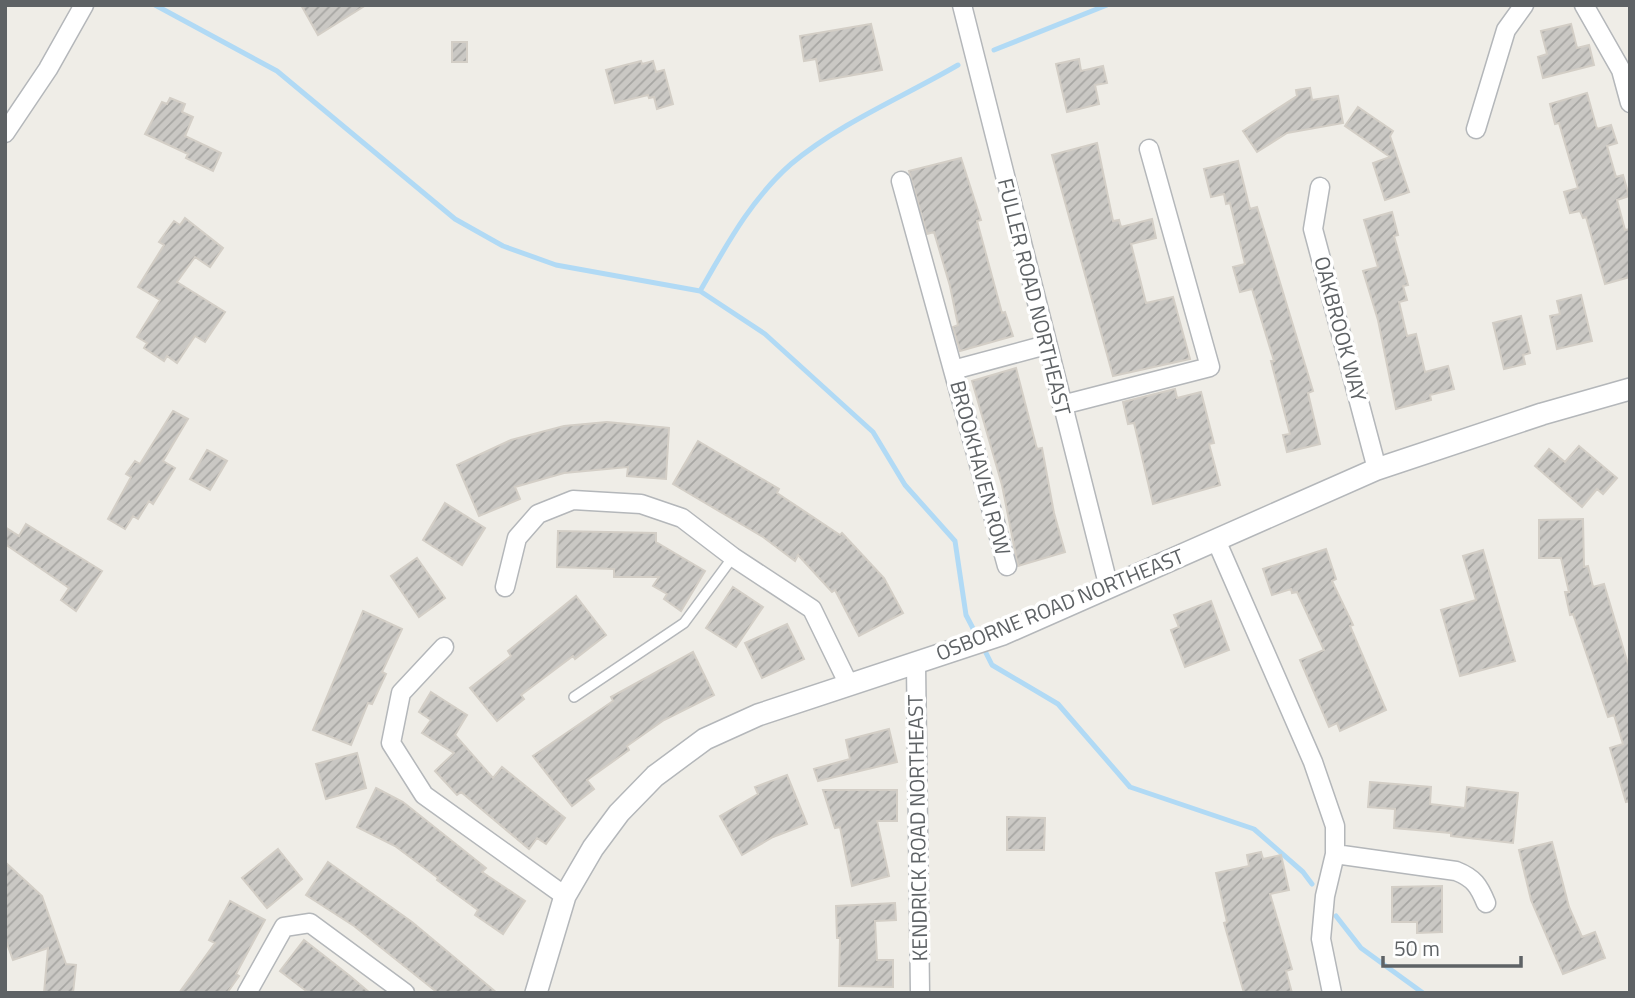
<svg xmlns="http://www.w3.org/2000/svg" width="1635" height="998" viewBox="0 0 1635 998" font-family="'Titillium Web',sans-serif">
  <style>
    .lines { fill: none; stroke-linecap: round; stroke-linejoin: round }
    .stream { stroke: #b1daf5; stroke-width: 5 }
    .building { fill: url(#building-hatch); stroke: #d3cec6; stroke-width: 2 }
    .service-casing { stroke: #b4b7ba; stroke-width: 12 }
    .minor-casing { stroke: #b4b7ba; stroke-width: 21 }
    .tertiary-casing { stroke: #b4b7ba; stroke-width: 24 }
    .service { stroke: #fff; stroke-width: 9 }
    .minor { stroke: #fff; stroke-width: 18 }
    .tertiary { stroke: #fff; stroke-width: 21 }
    .labels { text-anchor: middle; stroke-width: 7; stroke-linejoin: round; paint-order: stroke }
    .street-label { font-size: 21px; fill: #5e6265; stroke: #fff }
  </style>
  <defs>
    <pattern id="building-hatch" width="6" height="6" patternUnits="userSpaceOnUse" patternTransform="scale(1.75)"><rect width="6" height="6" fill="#cac8c4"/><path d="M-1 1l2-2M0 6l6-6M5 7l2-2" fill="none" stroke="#a7a6a3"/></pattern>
  </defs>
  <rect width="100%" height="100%" fill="#efede7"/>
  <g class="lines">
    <path class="stream" d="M155 5 277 71 455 219 503 246 556 265 700 291 765 334 873 432 905 485 955 541 966 615 978 638
      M994 50 1107 5
      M700 291C726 246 751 199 791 164 840 123 903 97 958 65
      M983 647 992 665 1058 704 1130 787 1254 829 1303 872 1312 884
      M1336 916 1361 948 1423 993"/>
  </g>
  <path class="building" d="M301 5H366L318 35Z
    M871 24 882 70 820 81 816 59 804 61 800 36Z
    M1571 24 1577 48 1589 45 1594 65 1543 78 1538 57 1547 54 1541 31Z
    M452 42H467V62H452Z
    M1079 59 1081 71 1103 66 1107 83 1095 85 1099 104 1067 112 1056 64Z
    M641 61 642 64 653 61 656 72 664 70 673 104 657 109 654 97 649 98 648 95 615 103 606 70Z
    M1310 88 1312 100 1338 96 1343 123 1287 133 1257 152 1243 131 1297 96 1296 90Z
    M1587 93 1597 129 1611 125 1617 143 1607 146 1616 177 1623 175 1629 196 1617 200 1625 230 1630 229V277L1605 284 1586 217 1583 218 1580 211 1570 213 1564 192 1578 188 1559 123 1555 124 1550 104Z
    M170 98 185 104 182 112 193 117 185 136 221 153 213 171 186 158 188 154 145 134 162 102 167 104Z
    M1358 107 1393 131 1390 136 1409 192 1385 200 1373 163 1390 157 1345 126Z
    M1097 143 1113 221 1119 220 1121 227 1152 219 1156 238 1131 244 1146 303 1173 297 1190 359 1113 376 1052 155Z
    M961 158 981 220 977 221 1002 313 1005 312 1013 336 960 351 953 327 958 325 950 286 934 232 927 234 909 171Z
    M1238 161 1250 209 1257 207 1313 391 1308 393 1320 444 1287 452 1283 435 1290 434 1271 361H1274L1252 289 1240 292 1233 267 1245 264 1230 203 1226 204 1224 194 1211 197 1204 169Z
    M1392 212 1398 235 1394 236 1408 285 1403 286 1407 300 1399 302 1407 336 1416 334 1425 372 1448 366 1454 389 1430 395 1431 400 1396 409 1378 320 1363 271 1378 267 1364 220Z
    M185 218 223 248 210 267 195 257 177 282 225 312 205 342 195 336 177 363 167 356 164 361 144 348 147 343 137 337 160 300 138 287 164 245 159 242 174 221 180 225Z
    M1581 295 1592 341 1557 349 1550 316 1560 314 1557 301Z
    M1521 316 1530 353 1523 355 1525 364 1504 369 1493 323Z
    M1016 368 1037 449 1042 448 1054 513 1065 552 1018 566 1002 485 972 381Z
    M1175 389 1177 398 1201 392 1214 443 1209 444 1220 485 1153 504 1134 423 1128 424 1123 402Z
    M173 411 188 419 163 461 175 468 153 504 149 501 138 519 133 516 125 529 108 519 131 477 126 474 135 461 140 464Z
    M607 422 669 428 666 479 627 476 628 467 564 473 515 487 520 499 479 516 457 465 511 440 564 426Z
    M698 441 779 489 777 493 840 535 842 533 884 578 903 613 859 636 835 590 832 592 798 555 795 561 763 537 673 484Z
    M1579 446 1617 478 1603 494 1597 489 1582 507 1535 466 1549 449 1565 462Z
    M207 450 227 461 210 490 190 479Z
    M445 503 485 528 462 565 423 540Z
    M1583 519 1584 567 1588 566 1593 587 1604 584 1630 671V801L1626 802 1610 748 1623 744 1614 715 1608 717 1573 614 1570 615 1565 592H1569L1561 558H1539V520Z
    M26 524 102 571 76 611 61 600 69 588 5 544V527L19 536Z
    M558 531 656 533V542L705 571 681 611 664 599 667 594 653 586 659 577H614V569L557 567Z
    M1326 549 1336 579 1332 581 1353 625 1350 626 1386 710 1340 731 1337 723 1329 727 1300 660 1324 650 1297 592 1292 593 1291 589 1272 595 1263 569Z
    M1483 550 1515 661 1460 676 1441 610 1476 600 1463 556Z
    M417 558 445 598 419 617 391 576Z
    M733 587 763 607 736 647 706 628Z
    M576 596 606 635 575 659 573 656 521 695 524 699 497 721 470 688 511 656 508 651Z
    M1211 601 1229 650 1185 667 1171 630 1179 627 1174 615Z
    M363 611 402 629 382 672 386 674 372 704 368 703 351 745 313 730Z
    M787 624 804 659 762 678 745 643Z
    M693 652 714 695 664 720 627 746 629 750 587 780 594 789 572 806 533 756 613 701 611 697Z
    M431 692 467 715 455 735 493 778 502 767 565 818 546 844 537 838 529 849 461 792 457 795 435 771 454 753 422 733 431 720 419 712Z
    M889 729 897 762 818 781 814 769 850 759 846 740Z
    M357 753 366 788 326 799 316 764Z
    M787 775 807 824 773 837 742 855 720 816 758 794 755 787Z
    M1370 782 1431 787 1430 804 1465 808 1467 787 1518 793 1513 843 1451 836V833L1394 828 1395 809 1368 807Z
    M376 788 403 802 486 868 482 872 525 901 503 934 475 915 478 910 437 880 438 878 395 846 357 827Z
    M823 790H897V821H877L889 876 852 886 840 827 835 828Z
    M1007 817 1045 818 1044 850H1007Z
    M1552 842 1569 907 1582 937 1595 932 1605 958 1563 974 1531 900 1519 850Z
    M278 849 302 879 267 908 242 878Z
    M1261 852 1263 859 1281 855 1289 890 1270 894 1292 969 1286 971 1292 993H1244L1224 923 1227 922 1216 873 1249 866 1247 855Z
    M5 862 42 896 66 964 76 965 73 993H44L48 948 13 960 5 938Z
    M328 862 412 922 497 993H438L354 926 306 895Z
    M1442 886V932L1417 933V922H1392V887Z
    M230 901 265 920 236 974 239 976 227 993H179L215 943 209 940Z
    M895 903 896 920 875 921 877 960H893V987L839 986 840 938H837L836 906Z
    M304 940 350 976 370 993H309L280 971Z"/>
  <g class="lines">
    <defs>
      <path id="service" d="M574 697 684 623 733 557"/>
      <path id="minor" d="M962 5 1109 588
        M1584 5 1621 70 1630 103
        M1476 129 1506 30 1524 5
        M5 133 48 69 84 5
        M901 181 1007 566
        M1320 187 1313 229 1377 469
        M953 370 1046 345
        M1062 405 1210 367 1149 149
        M1216 540 1313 762 1335 826V854L1325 896 1321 939 1332 993
        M505 587 517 538 538 514 573 500 641 504 682 518 733 557 812 609 849 685
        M444 647 401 693 391 743 424 795 565 896
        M916 664 920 993
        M1335 854 1456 871C1474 878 1479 886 1486 903
        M247 993 284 927 310 923 405 993"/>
      <path id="tertiary" d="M536 993 565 896 593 848 619 813 655 776 705 739 758 715 1003 634 1377 469 1542 414 1630 389"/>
    </defs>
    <use href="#service" class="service-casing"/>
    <use href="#minor" class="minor-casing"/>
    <use href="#tertiary" class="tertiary-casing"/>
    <use href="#service" class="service"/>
    <use href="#minor" class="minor"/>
    <use href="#tertiary" class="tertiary"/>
  </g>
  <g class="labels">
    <g class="street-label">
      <text transform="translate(1034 297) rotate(76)" y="7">FULLER ROAD NORTHEAST</text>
      <text transform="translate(1340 329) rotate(75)" y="7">OAKBROOK WAY</text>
      <text transform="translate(980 468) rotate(75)" y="7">BROOKHAVEN ROW</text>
      <text transform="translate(1060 605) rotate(-22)" y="7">OSBORNE ROAD NORTHEAST</text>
      <text transform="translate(918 828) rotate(-91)" y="7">KENDRICK ROAD NORTHEAST</text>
    </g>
  </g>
  <rect width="1635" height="998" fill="none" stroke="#5e6265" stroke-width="14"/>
  <path d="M1383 956v10h138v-10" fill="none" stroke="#5e6265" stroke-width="3.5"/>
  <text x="1394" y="956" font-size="21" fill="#5e6265" stroke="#ffffff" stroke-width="5" paint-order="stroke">50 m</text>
</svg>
